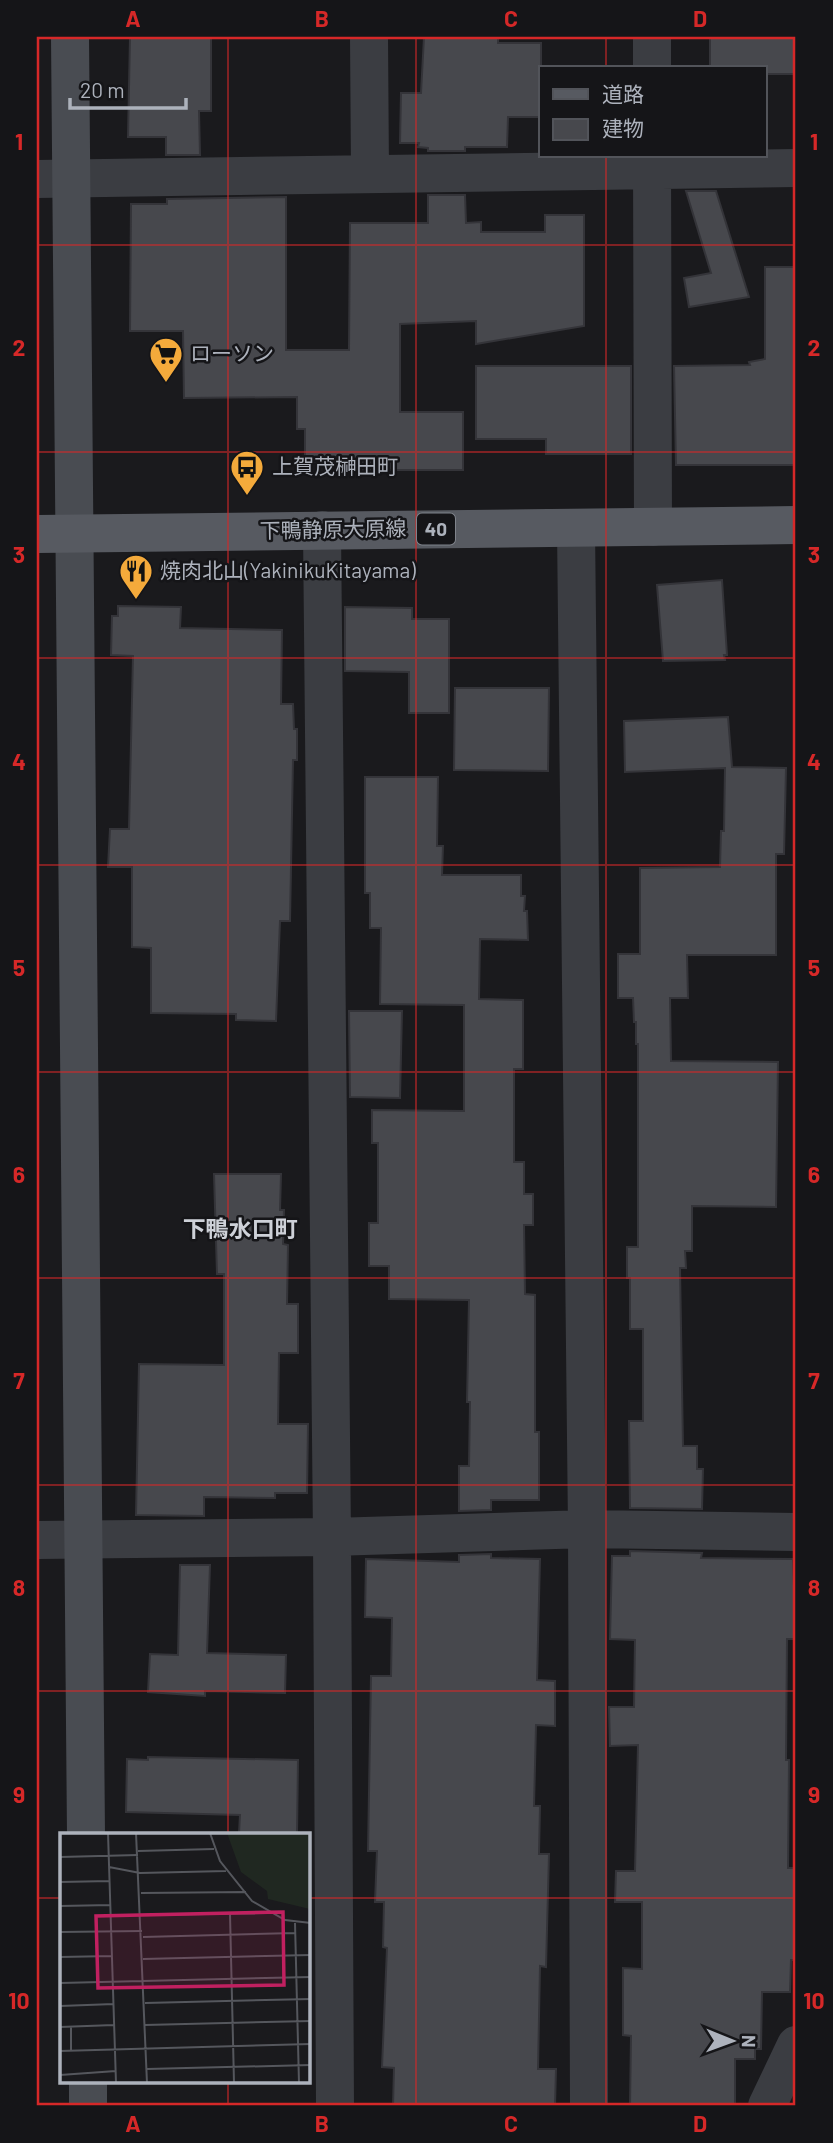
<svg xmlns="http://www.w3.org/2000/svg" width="833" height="2143" viewBox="0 0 833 2143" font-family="Barlow,'Noto Sans JP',sans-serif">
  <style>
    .building { fill: #47484d; stroke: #343439; stroke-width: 2 }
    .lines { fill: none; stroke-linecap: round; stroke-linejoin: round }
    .street { stroke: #3b3d42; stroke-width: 38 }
    .secondary { stroke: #494c52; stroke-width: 38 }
    .primary { stroke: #575a61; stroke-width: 38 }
    .grid { fill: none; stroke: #d62828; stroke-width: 2; stroke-opacity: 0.55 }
    .labels { text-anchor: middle; stroke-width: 5; stroke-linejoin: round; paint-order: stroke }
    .shield { fill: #151518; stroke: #7f838b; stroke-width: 2 }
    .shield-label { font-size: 19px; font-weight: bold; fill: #adb2bc }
    .poi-label { font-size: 21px; fill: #adb2bc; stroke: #151518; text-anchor: start }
    .street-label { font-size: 21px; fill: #adb2bc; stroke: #151518 }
    .neighbourhood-label { font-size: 23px; font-weight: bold; fill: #ced1d8; stroke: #151518 }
    .inset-road { fill: none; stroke: #55575d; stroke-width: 2 }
    .view { fill: #c12060; fill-opacity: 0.15; stroke: #c12060; stroke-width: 3.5 }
    .inset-edge { fill: none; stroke: #adb2bc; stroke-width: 3.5 }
    .neatline { fill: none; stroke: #d62828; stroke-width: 2.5 }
    .grid-label { font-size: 23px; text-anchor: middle; font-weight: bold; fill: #d62828 }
  </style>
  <rect width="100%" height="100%" fill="#1a1a1d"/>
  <path class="building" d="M130 37H211V111H199L200 155H166V137H128Z
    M424 37H498V43H541V117H508L507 147H465V151H428V148L418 147 419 143H400L401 93H421Z
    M710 37H794V74H765V68H710Z
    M686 191H716L749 297 689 307 684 278 711 273Z
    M428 195H465L466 223 481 222V232H545V215H584V326L476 344V321L400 324V412H463V470H359V462H305V429H297V397L184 398 183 331H130L131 204H167V199L286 197V350H349L350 223H428Z
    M765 267H795L796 465H676L674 366 750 365 749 362 765 359Z
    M476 366H631V454H546V439H476Z
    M722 580 727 655H724L725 660 663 661 657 585Z
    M118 606 181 607 180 628 282 630 281 704H293L294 729H297V760H293L290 921H280L276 1021 236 1020V1014L151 1013V948L132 947V867H108L110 829H129L133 656 111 655 112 616H118Z
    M345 607 412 608V619H449V713H409V672L345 671Z
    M455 688H549L548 771 454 770Z
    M728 717 732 767 786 768 784 854H776V955H687L688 998H670L671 1061 778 1062 776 1207 692 1206V1251H685L686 1268H680L683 1446H697V1469H703L702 1509 630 1508 629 1421H643V1329H630V1278H627V1247H638V1044H636V1022H634L633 998H618V954H640V868L720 867 721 831H724L725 768 625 772 624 721Z
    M365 777H438L437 846H443L442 875H521V896H525L524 911H527L528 940 480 939 479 999 523 1000V1069H514V1162H524V1194H533V1225H524L525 1294 535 1295V1432H539V1500H491V1510L459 1511V1466H469L470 1402H467L469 1300 389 1299V1266H369V1223H378V1143H372V1110L464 1111V1005L380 1004 381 928H370V893H365Z
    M349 1011H402L400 1098 350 1097Z
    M214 1174H281L280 1210H284L283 1244 288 1245 287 1304H298V1353H279L278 1424H308L307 1493H275V1498L204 1497V1516L136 1515 139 1364 224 1365V1274H217Z
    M630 1551 702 1553 701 1558 793 1559 796 1639H787L786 1760H789L788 1868H796L795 1960H791L790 1992H762L761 2049H755V2059H735V2106H630L631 2036 623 2035V1968L642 1969V1902H615L616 1871H635L638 1745 610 1746 609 1707H634L635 1640 610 1639 612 1556H630Z
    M491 1554V1558L540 1559 537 1680 555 1681V1726L536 1725 534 1806H540L539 1854H549L546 1967 540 1966 538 2069H556L555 2106H393L394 2068 382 2067 387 1948 383 1947 384 1902H375L377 1851H368L371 1676H391L392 1618 365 1617 366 1559 459 1562V1555Z
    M180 1565H210L207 1653 286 1655 285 1693 205 1691V1696L148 1692 150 1654 178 1655Z
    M148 1757 298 1760 297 1835 239 1833 240 1815 126 1812 127 1759 148 1760Z"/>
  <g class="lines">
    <path class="street" d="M369 37 370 173
      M652 37V68
      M652 156 653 527
      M37 179 796 168
      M576 528 587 1529 589 2106
      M322 530 332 1537 335 2106
      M37 1540 332 1537 587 1529 796 1532
      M767 2106 796 2045"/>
    <path class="secondary" d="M70 37 86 1835
      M88 2082V2106"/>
    <path class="primary" d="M37 534 796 525"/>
  </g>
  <path class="grid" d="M228 37V1835M416 37V2106M606 37V68M606 156V2106M37 245H796M37 452H796M37 658H796M37 865H796M37 1072H796M37 1278H796M37 1485H796M37 1691H796M37 1898H61M308 1898H796M228 2082V2106"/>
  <defs>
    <symbol id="supermarket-pin" viewBox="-11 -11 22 30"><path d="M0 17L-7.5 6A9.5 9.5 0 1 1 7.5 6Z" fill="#f4aa3b" stroke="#151518"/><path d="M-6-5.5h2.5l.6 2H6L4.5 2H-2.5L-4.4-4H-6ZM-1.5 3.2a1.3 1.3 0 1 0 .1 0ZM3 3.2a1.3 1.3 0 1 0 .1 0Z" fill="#111"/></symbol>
    <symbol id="bus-pin" viewBox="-11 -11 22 30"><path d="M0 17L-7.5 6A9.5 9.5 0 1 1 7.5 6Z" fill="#f4aa3b" stroke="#151518"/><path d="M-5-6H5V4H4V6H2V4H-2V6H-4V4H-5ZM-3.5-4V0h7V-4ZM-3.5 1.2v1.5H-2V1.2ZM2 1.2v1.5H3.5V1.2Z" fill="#111"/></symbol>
    <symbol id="restaurant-pin" viewBox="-11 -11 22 30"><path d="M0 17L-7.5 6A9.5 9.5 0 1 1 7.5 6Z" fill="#f4aa3b" stroke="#151518"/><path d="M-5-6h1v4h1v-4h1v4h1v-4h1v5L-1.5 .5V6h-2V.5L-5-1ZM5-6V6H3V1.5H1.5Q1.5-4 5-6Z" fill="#111"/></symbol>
  </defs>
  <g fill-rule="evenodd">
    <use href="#supermarket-pin" x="147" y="335" width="38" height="52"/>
    <use href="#bus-pin" x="228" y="448" width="38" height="52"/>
    <use href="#restaurant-pin" x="117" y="552" width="38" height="52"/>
  </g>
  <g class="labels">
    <rect class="shield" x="417" y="513.5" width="38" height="31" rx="5"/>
    <g class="shield-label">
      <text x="436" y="536">40</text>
    </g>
    <g class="poi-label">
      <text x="190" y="361">ローソン</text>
      <text x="272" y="474">上賀茂榊田町</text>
      <text x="160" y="578">焼肉北山(YakinikuKitayama)</text>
    </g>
    <g class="street-label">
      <text transform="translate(333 530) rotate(-1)" y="7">下鴨静原大原線</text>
    </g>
    <g class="neighbourhood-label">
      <text x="240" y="1237">下鴨水口町</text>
    </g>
  </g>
  <g transform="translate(60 1833)">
    <rect width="250" height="250" fill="#1a1a1d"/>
    <path d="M167 0H250V76L208 66 207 58 181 39Z" fill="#202821"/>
    <path class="inset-road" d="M48 0 56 250M76 0 87 250M150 0 160 28 192 68 225 87 251 90M78 18 154 16M0 24 78 22M49 34 80 40 166 38M0 49 50 48M81 60 186 59M0 73 51 72M170 81 174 250M82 82 207 80M235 90 239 250M0 99 82 98M83 104 235 100M0 124 52 123M83 126 251 122M0 150 251 144M85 170 251 166M0 173 54 171M85 192 251 188M0 194 54 192M11 194V218M0 218 251 211M87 236 251 232M0 242 56 238"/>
    <path class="view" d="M223 79 224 152 38 155 36 83Z"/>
    <rect width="250" height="250" class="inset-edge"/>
  </g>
  <rect width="833" height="2143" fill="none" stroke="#151518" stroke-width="77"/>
  <rect x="539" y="66" width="228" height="91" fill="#151518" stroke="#52545a" stroke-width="2"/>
  <rect x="553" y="89" width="35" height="10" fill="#575a61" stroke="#52545a" stroke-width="2"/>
  <text x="602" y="102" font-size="21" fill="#adb2bc">道路</text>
  <rect x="553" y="119" width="35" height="21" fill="#47484d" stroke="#52545a" stroke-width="2"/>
  <text x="602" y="136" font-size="21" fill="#adb2bc">建物</text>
  <g transform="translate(732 2041) rotate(91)" stroke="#151518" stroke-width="5" paint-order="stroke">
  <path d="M0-5L12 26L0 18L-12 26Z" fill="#adb2bc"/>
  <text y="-10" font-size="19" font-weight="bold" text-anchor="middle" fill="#adb2bc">N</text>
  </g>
  <path d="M70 98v10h116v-10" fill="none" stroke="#adb2bc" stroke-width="3.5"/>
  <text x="80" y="98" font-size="21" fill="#adb2bc" stroke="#151518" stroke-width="5" paint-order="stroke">20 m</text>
  <rect x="38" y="38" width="756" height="2066" class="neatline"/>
  <g class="grid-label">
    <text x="133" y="27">A</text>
    <text x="322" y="27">B</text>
    <text x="511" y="27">C</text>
    <text x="700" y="27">D</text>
    <text x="19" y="150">1</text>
    <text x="814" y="150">1</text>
    <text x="19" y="356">2</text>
    <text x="814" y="356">2</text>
    <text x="19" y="563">3</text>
    <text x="814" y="563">3</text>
    <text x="19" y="770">4</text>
    <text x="814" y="770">4</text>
    <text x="19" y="976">5</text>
    <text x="814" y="976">5</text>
    <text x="19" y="1183">6</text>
    <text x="814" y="1183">6</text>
    <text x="19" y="1389">7</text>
    <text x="814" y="1389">7</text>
    <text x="19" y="1596">8</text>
    <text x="814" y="1596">8</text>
    <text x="19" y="1803">9</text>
    <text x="814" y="1803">9</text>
    <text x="19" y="2009">10</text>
    <text x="814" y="2009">10</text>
    <text x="133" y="2132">A</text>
    <text x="322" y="2132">B</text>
    <text x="511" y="2132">C</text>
    <text x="700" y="2132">D</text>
  </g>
</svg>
